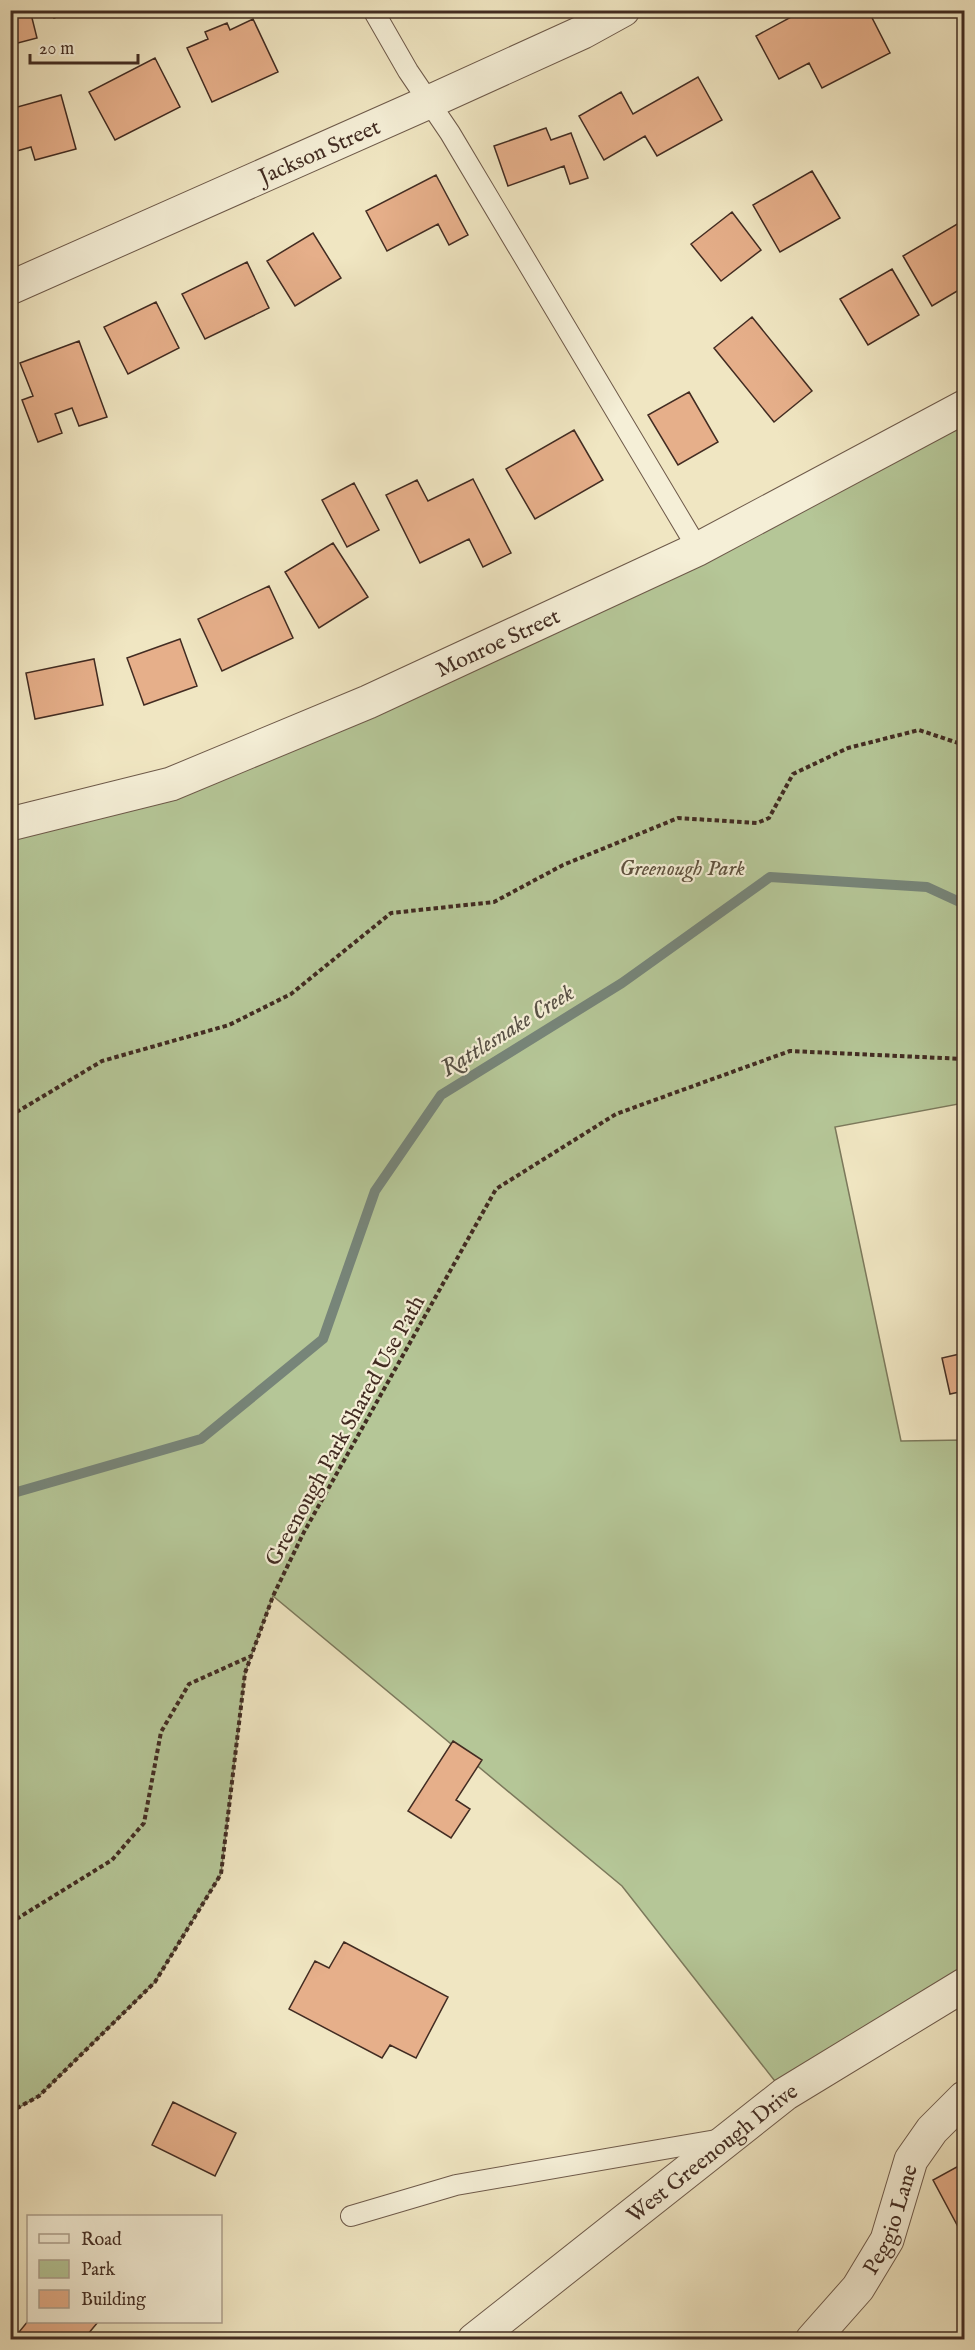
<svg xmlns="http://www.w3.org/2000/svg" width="975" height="2350" viewBox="0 0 975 2350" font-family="'IM FELL English',serif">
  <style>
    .green { fill: #b5c697; stroke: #7c795c; stroke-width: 1.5 }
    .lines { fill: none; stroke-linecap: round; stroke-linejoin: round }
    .stream { stroke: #778579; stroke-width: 10 }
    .building { fill: #e6af8a; stroke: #422c22; stroke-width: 1.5 }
    .service-casing { stroke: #6e5a4a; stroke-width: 22 }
    .minor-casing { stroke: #6e5a4a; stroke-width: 35 }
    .tertiary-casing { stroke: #6e5a4a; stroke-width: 35 }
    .path { stroke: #422c22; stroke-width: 4; stroke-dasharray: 4.5 3; stroke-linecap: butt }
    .service { stroke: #f5efd7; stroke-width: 20 }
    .minor { stroke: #f5efd7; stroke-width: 33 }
    .tertiary { stroke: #f5efd7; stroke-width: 33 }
    .labels { text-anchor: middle; stroke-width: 4.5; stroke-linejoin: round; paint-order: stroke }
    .street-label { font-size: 22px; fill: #422c22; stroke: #f5efd7 }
    .park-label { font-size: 22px; font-style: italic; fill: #5f523f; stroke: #f5efd7 }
    .water-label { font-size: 24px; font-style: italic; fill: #585146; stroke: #f5efd7 }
  </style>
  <rect width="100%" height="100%" fill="#f0e6c2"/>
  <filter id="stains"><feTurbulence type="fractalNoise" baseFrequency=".00333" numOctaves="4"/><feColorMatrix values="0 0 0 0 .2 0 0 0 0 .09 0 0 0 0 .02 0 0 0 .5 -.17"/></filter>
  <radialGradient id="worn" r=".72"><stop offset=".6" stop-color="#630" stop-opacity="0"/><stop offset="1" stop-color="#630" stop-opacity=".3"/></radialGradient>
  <path class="green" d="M964 407V1103L835 1127 901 1441 964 1440V1985L785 2094 622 1886 273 1596 245 1673 221 1874 155 1982 39 2096 11 2112V824L171 784Z"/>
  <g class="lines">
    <path class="stream" d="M10 1494 201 1439 323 1339 375 1191 441 1095 622 983 770 877 927 887 964 904"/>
  </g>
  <path class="building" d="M10 10H30L37 38 10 45Z
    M51 10H76L54 18Z
    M804 10H868L890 53 822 88 809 63 779 79 756 36Z
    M253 19 278 72 212 102 187 48 208 39 205 32 227 23 230 30Z
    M155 58 180 107 115 140 89 92Z
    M698 77 722 120 657 156 645 136 604 160 579 116 621 92 633 114Z
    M61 95 76 149 35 160 31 147 10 153V109Z
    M546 128 551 140 571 133 588 178 570 184 564 166 508 186 494 146Z
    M812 171 840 218 780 252 753 205Z
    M436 175 468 235 449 245 438 224 387 251 366 211Z
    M732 212 761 250 721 281 691 244Z
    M964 220V287L932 306 903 256Z
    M313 233 341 278 295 306 267 261Z
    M247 262 269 308 205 339 182 294Z
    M892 269 919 315 868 345 840 299Z
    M156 302 179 348 128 374 104 327Z
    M752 317 812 391 774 422 714 348Z
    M79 341 107 417 79 426 72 408 55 414 62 433 38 442 22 400 33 396 20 363Z
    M689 392 718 442 678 465 648 415Z
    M574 430 603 480 535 519 506 469Z
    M473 479 511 553 483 567 469 539 420 563 386 495 417 480 428 501Z
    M354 483 379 530 347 547 322 500Z
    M333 543 368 597 319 628 285 572Z
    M269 586 293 638 222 671 198 619Z
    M180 639 197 686 144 705 127 658Z
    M94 659 103 705 35 719 26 673Z
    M964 1353V1391L950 1394 942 1358Z
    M453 1741 482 1760 456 1800 470 1809 451 1838 408 1811Z
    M344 1942 448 1997 416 2058 390 2045 382 2058 289 2009 315 1961 329 1968Z
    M173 2102 236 2133 215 2176 152 2145Z
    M964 2163V2238L933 2180Z
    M28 2321V2322H98L83 2340H17L15 2337Z"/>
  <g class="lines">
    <defs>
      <path id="service" d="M373 10 408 71 450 133 698 549
        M351 2216 456 2185 722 2139"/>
      <g id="minor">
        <path id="s1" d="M10 288 429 102 583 32 623 10"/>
        <path id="s2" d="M10 824 171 784 368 702 698 549 964 407"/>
        <path id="s3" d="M812 2340 858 2288 887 2240 911 2160 932 2130 964 2098"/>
      </g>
      <g id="tertiary">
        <path id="s4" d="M474 2340 785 2094 964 1985"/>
      </g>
    </defs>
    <use href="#service" class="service-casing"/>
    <use href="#minor" class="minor-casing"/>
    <use href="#tertiary" class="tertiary-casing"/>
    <path class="path" d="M10 1116 102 1061 229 1025 291 994 391 913 494 902 563 865 678 818 757 823 769 818 793 774 848 748 919 730 964 745
      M10 1923 112 1860 144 1823 161 1732 189 1684 251 1656
      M10 2112 39 2096 155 1982 221 1874 245 1673 273 1596 304 1532 496 1189 616 1114 790 1051 964 1059"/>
    <use href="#service" class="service"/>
    <use href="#minor" class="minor"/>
    <use href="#tertiary" class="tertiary"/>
  </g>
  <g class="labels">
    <g class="street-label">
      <text dy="8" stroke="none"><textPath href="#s1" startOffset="338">Jackson Street</textPath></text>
      <text dy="8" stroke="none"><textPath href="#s2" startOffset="522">Monroe Street</textPath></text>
      <text transform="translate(344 1430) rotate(-61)" y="8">Greenough Park Shared Use Path</text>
      <text dy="8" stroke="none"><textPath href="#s4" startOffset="303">West Greenough Drive</textPath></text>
      <text dy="8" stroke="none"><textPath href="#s3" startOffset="146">Peggio Lane</textPath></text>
    </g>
    <g class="park-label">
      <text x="682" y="875">Greenough Park</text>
    </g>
    <g class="water-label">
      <text transform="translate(507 1030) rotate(-32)" y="8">Rattlesnake Creek</text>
    </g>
  </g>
  <rect width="975" height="2350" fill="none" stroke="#f0e6c2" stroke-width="36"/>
  <rect x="12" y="12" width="951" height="2326" fill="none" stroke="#422c22" stroke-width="3"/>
  <rect x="18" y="18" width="939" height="2314" fill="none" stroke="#422c22" stroke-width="1.5"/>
  <rect x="27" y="2215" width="195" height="108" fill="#f5efd7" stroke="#ada18f" stroke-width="1.5"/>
  <rect x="39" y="2234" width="30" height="9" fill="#f5efd7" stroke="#ada18f" stroke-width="1.5"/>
  <text x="81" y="2245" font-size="18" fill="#422c22">Road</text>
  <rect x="39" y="2260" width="30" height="18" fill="#b5c697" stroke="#ada18f" stroke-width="1.5"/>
  <text x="81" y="2275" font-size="18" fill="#422c22">Park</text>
  <rect x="39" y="2290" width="30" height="18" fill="#e6af8a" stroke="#ada18f" stroke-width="1.5"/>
  <text x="81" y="2305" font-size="18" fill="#422c22">Building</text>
  <path d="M30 54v9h108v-9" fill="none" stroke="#422c22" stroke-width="3"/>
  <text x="39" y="54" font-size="18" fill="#422c22" stroke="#f5efd7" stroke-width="4.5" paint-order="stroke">20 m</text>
  <rect width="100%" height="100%" filter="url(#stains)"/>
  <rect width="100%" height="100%" fill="url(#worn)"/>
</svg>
